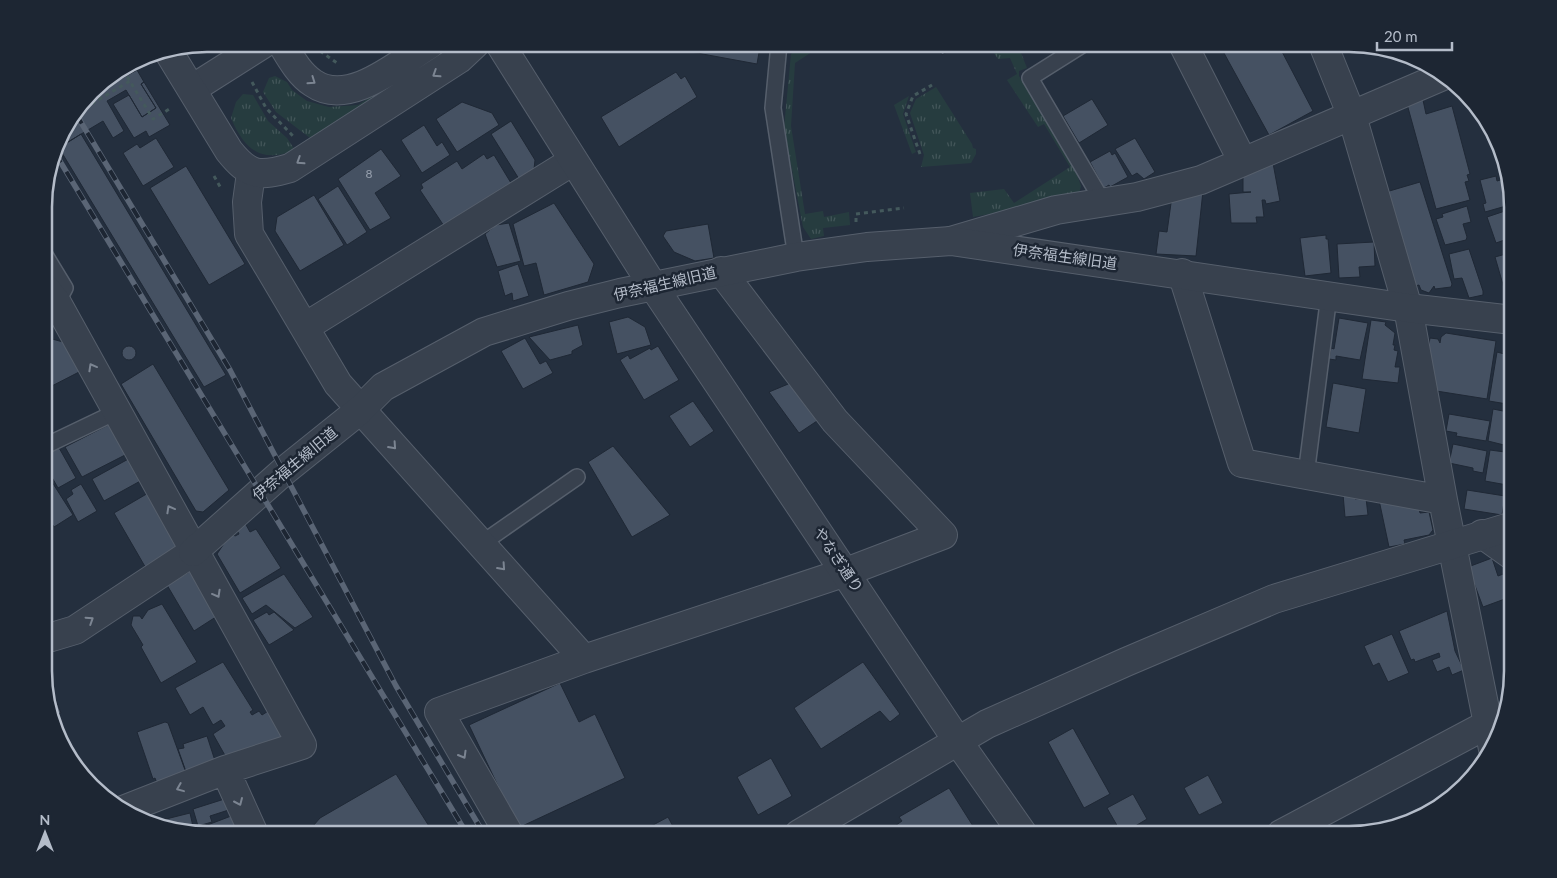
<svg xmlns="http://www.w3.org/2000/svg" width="1557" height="878" viewBox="0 0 1557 878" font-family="Lato,'Noto Sans JP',sans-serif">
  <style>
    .grass { fill: url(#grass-tufts) }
    .building { fill: #455162; stroke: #1f2835 }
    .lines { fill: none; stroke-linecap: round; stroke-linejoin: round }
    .service-casing { stroke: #565f6c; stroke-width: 18 }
    .minor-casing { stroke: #565f6c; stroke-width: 30 }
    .tertiary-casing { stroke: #565f6c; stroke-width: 30 }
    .path { stroke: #44595c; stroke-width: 3; stroke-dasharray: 4 4; stroke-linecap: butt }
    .service { stroke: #38414e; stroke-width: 15 }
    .minor { stroke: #38414e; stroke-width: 28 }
    .tertiary { stroke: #38414e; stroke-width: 28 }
    .rail-casing { stroke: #5a6575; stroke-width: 5.5 }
    .rail { stroke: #1d2633; stroke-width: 4; stroke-dasharray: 11; stroke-linecap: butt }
    .oneway { stroke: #7c8592 }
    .labels { text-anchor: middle; stroke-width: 5; stroke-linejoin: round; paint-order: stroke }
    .number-label { font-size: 12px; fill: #98a1af }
    .street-label { font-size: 15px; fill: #b4bcc9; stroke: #1d2633 }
    .rim { fill: none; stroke: #b4bcc9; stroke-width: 2.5 }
  </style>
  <defs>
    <pattern id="grass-tufts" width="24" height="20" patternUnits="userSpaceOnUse" patternTransform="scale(1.25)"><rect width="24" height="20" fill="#263c3f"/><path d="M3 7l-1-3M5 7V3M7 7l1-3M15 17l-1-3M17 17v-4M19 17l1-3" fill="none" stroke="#435659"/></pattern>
  </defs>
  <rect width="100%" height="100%" fill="#242f3e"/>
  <path class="grass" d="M807 44H824L795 63 791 126 805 214 823 211 824 217 849 212 850 225 823 228 824 236 811 239 803 227 784 128 791 54Z
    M988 44H1010L1015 51 1019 48 1027 68 1019 71V76L1071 157 1081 186 1078 197 1060 202 973 217 970 193 1004 189 1014 203 1070 167 1044 124 1038 127 1007 80 1017 74 1010 58 998 59Z
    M439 52 445 54 443 57 310 138 276 112 263 92 269 78 275 76 287 82 292 90 307 101 329 107 358 105Z
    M936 87 972 144 973 148 976 149V154L971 163 921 167 924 155 910 113 916 99Z
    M243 94 253 95 268 121 287 138 295 150C261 164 244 149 231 118L236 102Z
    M909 96 903 114 916 152 912 154 894 105Z"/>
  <path class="building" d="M648 44H764L763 48 760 47 757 64Z
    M936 44H959L942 55Z
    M1219 44H1278L1313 111 1269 135Z
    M134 63 136 67 94 92 99 84Z
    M137 70 144 82 141 84 156 108 142 117 126 90 107 101 124 131 113 138 103 121 56 149 61 135 90 96Z
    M676 72 681 79 685 76 697 97 619 147 601 117Z
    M144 82 170 125 149 137 146 131 134 138 113 104 129 95 142 117 156 108 141 84Z
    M1092 99 1108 125 1079 143 1063 116Z
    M1423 100 1426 114 1452 106 1470 174 1467 175 1469 181 1465 182 1470 200 1436 209 1407 104Z
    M462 102 492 113 499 125 457 152 436 119Z
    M511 121 535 160 534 169 519 179 491 134Z
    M424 125 437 146 442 142 450 155 422 173 401 140Z
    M81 134 226 375 204 387 59 148Z
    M156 138 174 167 143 186 123 153 137 144 140 148Z
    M1135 138 1155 172 1144 179 1137 173 1132 176 1115 149Z
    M381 149 401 176 375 193 391 218 370 230 338 179Z
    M1110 151 1112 155 1115 153 1128 177 1110 187 1109 185 1104 188 1090 162Z
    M484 154 487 159 494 155 511 183 444 226 420 190 423 188 421 184 457 161 462 169Z
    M1273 163 1280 201 1266 204 1265 200H1262L1264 217H1256L1257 223H1231L1229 194 1251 192H1243V170Z
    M186 166 245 264 209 285 150 188Z
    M1496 176 1497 181 1507 178 1513 204 1485 212 1483 204 1486 203 1480 180Z
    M1420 182 1452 284 1451 287 1435 289 1434 286 1429 293 1421 290 1419 285 1415 286 1386 192Z
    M338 186 367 232 347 245 318 199Z
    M1203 191 1196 256 1156 254 1159 231 1167 232 1172 196Z
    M314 195 344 245 300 271 275 231 277 217Z
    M554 203 594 264 588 282 544 295 536 263 524 266 513 224Z
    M1467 206 1471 222 1463 224 1467 237 1466 240 1445 245 1436 219 1443 217 1442 214Z
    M1511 209 1513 237 1496 243 1487 217Z
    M509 223 521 261 497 267 485 234 496 225Z
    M708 224 714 258 695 261 674 252 663 236 666 231Z
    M1326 235V239H1328L1331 273 1305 276 1300 238Z
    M1374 242 1375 266 1359 267 1360 277 1339 278 1337 244Z
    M1469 249 1483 291V295L1469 298 1462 278 1454 279 1449 254Z
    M1513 252V293L1506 295 1495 257Z
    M518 264 529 296 513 301 512 293 505 296 498 271Z
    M628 317 645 327 651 345 617 354 609 322Z
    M1339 318 1368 323 1360 360 1336 356V360L1329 359 1331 348 1334 349Z
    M1371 320 1386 322 1385 325 1395 333 1393 345H1395L1394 350 1398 351 1395 367H1400L1398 383 1362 379Z
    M578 325 583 345 572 351V354L550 360 529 337Z
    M1446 333 1496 341 1487 399 1430 390 1433 368 1425 367 1430 338 1438 339 1440 343 1441 337Z
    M45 337 63 342 81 371 46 389 49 398 45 400Z
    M525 338 540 364 546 361 553 373 523 389 501 351Z
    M122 353a7 7 0 1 1 14 0a7 7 0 1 1-14 0Z
    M658 346 679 380 644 400 620 360 628 355 630 359 650 348 651 350Z
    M1509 347H1513V405L1489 401 1497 352 1508 355Z
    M153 364 229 490 203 512 196 511 121 384Z
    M793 382 817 421 799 433 769 392Z
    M1333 383 1366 389 1359 433 1326 427Z
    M693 401 714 431 690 447 669 416Z
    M1493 409 1513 413 1512 447 1488 441Z
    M1449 414 1490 421 1486 441 1456 436 1457 433 1446 431Z
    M112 423 129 453 82 477 65 447Z
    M1453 444 1487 451 1483 473 1473 471V468L1449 463Z
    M58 446 76 478 58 488 45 465V453Z
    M613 446 670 515 632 537 588 462Z
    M1490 450 1512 453 1507 485 1485 481Z
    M132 457 144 479 104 501 92 479Z
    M45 471 73 515 54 527 45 512Z
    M81 484 97 511 78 522 66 499 73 494 71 490Z
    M1467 490 1505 496 1502 515 1464 509Z
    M150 492 181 547 147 570 114 513Z
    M1354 493 1355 499 1366 498 1368 515 1345 517 1343 494Z
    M1379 500 1418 504 1420 513 1429 512 1433 530 1429 535 1404 540 1405 544 1389 547Z
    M245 523 250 532 256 529 281 568 240 593 217 554 231 533 235 536 239 534 236 528Z
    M1492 558 1498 576 1511 571 1513 596 1483 607 1468 567Z
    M196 568 222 613 194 631 167 585Z
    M284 574 313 617 295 628 266 605 252 614 242 598Z
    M162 604 197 662 161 683 141 647 143 645 131 625 133 616H140L142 619 148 610Z
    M1447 611 1455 651 1464 670 1452 675 1449 667 1437 672 1432 660 1440 657 1439 653 1415 662 1414 659 1411 660 1399 631Z
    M267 612 269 615 274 612 294 630 269 645 253 620Z
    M1392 634 1409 673 1388 682 1379 663 1373 666 1364 646Z
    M223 662 253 710 250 712 252 715 259 711 262 715 273 708 290 735 227 759 213 734 225 726 221 720 213 725 203 707 190 715 175 688Z
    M863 662 900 714 890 722 880 711 821 749 794 708Z
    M560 683 579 722 595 714 625 778 518 828 469 725Z
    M51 688 61 713 54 716 45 692Z
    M165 722 168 723 189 781 160 791 155 778 153 779 137 732Z
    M1073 728 1110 794 1084 808 1048 742Z
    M207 736 218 770 189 780 178 749 184 748 183 744Z
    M771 758 792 796 758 815 737 777Z
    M396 774 434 834H306L320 818Z
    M1208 775 1223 803 1199 815 1184 788Z
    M949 788 978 834H895L892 828 902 821 899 817Z
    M1133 794 1147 819 1122 834 1107 808Z
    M234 796 238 807 210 816 212 822 198 826 193 809Z
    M190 813 194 831 158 821Z
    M239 813 246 829 233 834 198 832 197 829Z
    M668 817 677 834H641L640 832Z
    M560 827 564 834H546Z"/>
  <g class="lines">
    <defs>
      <path id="service" d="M779 44 773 108 796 257
        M1084 44 1030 78 1103 202
        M45 255 65 288 57 303 53 306
        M45 446 116 412
        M1306 475 1329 295
        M481 544 577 477"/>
      <path id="minor" d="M1183 44 1243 162 1443 76
        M1323 44 1352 116 1408 308 1443 500 1493 749
        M192 89 263 44
        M251 173 247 202 249 234 338 384 584 659
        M951 241 1056 210 1137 197 1201 180 1243 162
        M1182 273 1242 463 1443 500
        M45 288 57 303 302 745 225 770 123 810
        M305 327 573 161
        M1482 534 1513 556
        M45 639 75 630 193 552
        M225 770 254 834
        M509 834 439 712 584 659 846 572 943 535 835 421 721 271
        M1281 834 1488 724"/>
      <path id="tertiary" d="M282 44C290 57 299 74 313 83 349 108 399 63 430 44
        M500 44 653 286 957 740 1023 834
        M168 51 229 151C249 176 259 177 290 168L459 59 475 44
        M193 552 284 471 360 410 383 387 484 332 568 306 620 293 796 257 867 247 951 241 1408 308 1513 320
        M799 834 987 724 1126 662 1274 599 1513 526"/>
    </defs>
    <use href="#service" class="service-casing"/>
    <use href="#minor" class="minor-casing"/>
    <use href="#tertiary" class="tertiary-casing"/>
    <path class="path" d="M320 51 337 63
      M123 70 153 119 171 108
      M252 82 266 108 293 136
      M78 112 130 81
      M920 154 906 114 913 96 932 85
      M214 176 222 190
      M856 222V214L904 208"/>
    <use href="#service" class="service"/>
    <use href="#minor" class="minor"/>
    <use href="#tertiary" class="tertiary"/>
    <defs>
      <path id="rail" d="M76 114 230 370 396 686 484 834
        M55 153 467 834"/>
    </defs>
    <use href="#rail" class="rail-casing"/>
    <use href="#rail" class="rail"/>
  </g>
  <defs><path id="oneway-chevron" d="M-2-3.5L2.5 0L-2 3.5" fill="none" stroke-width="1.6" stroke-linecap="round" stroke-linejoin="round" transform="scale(1.25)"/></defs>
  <g class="oneway">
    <use href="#oneway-chevron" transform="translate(436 74) rotate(147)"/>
    <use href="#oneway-chevron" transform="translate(312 81) rotate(35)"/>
    <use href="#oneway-chevron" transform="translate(300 161) rotate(147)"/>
    <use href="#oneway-chevron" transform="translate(92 367) rotate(-119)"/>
    <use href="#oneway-chevron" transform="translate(393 446) rotate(48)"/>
    <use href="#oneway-chevron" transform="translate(170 509) rotate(-119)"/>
    <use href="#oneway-chevron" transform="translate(502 567) rotate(48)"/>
    <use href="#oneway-chevron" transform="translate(217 594) rotate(61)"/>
    <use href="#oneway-chevron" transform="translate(90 620) rotate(-33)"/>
    <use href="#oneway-chevron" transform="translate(463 755) rotate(60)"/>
    <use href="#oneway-chevron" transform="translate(180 788) rotate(158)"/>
    <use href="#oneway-chevron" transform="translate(239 802) rotate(66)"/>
  </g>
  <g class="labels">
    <g class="number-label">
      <text x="369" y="178">8</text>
    </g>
    <g class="street-label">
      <text transform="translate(1065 257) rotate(8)" y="5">伊奈福生線旧道</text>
      <text transform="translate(665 284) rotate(-13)" y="5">伊奈福生線旧道</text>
      <text transform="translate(295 464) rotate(-40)" y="5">伊奈福生線旧道</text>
      <text transform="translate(838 560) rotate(56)" y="5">やなぎ通り</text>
    </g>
  </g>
  <path d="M0 0H1557V878H0ZM207 52H1349A155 155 0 0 1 1504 207V671A155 155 0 0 1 1349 826H207A155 155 0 0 1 52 671V207A155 155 0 0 1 207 52Z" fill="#1d2633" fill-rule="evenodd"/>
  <path class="rim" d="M207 52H1349A155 155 0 0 1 1504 207V671A155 155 0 0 1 1349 826H207A155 155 0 0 1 52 671V207A155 155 0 0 1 207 52Z"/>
  <g transform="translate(45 833)" stroke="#1d2633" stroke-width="4" paint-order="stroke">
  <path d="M0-4L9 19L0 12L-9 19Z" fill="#b4bcc9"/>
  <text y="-8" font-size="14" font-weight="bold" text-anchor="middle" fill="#b4bcc9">N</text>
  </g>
  <path d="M1377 42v8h75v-8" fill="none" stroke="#b4bcc9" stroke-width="2.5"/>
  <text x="1384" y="42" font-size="15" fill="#b4bcc9" stroke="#1d2633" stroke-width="4" paint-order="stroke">20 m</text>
</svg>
